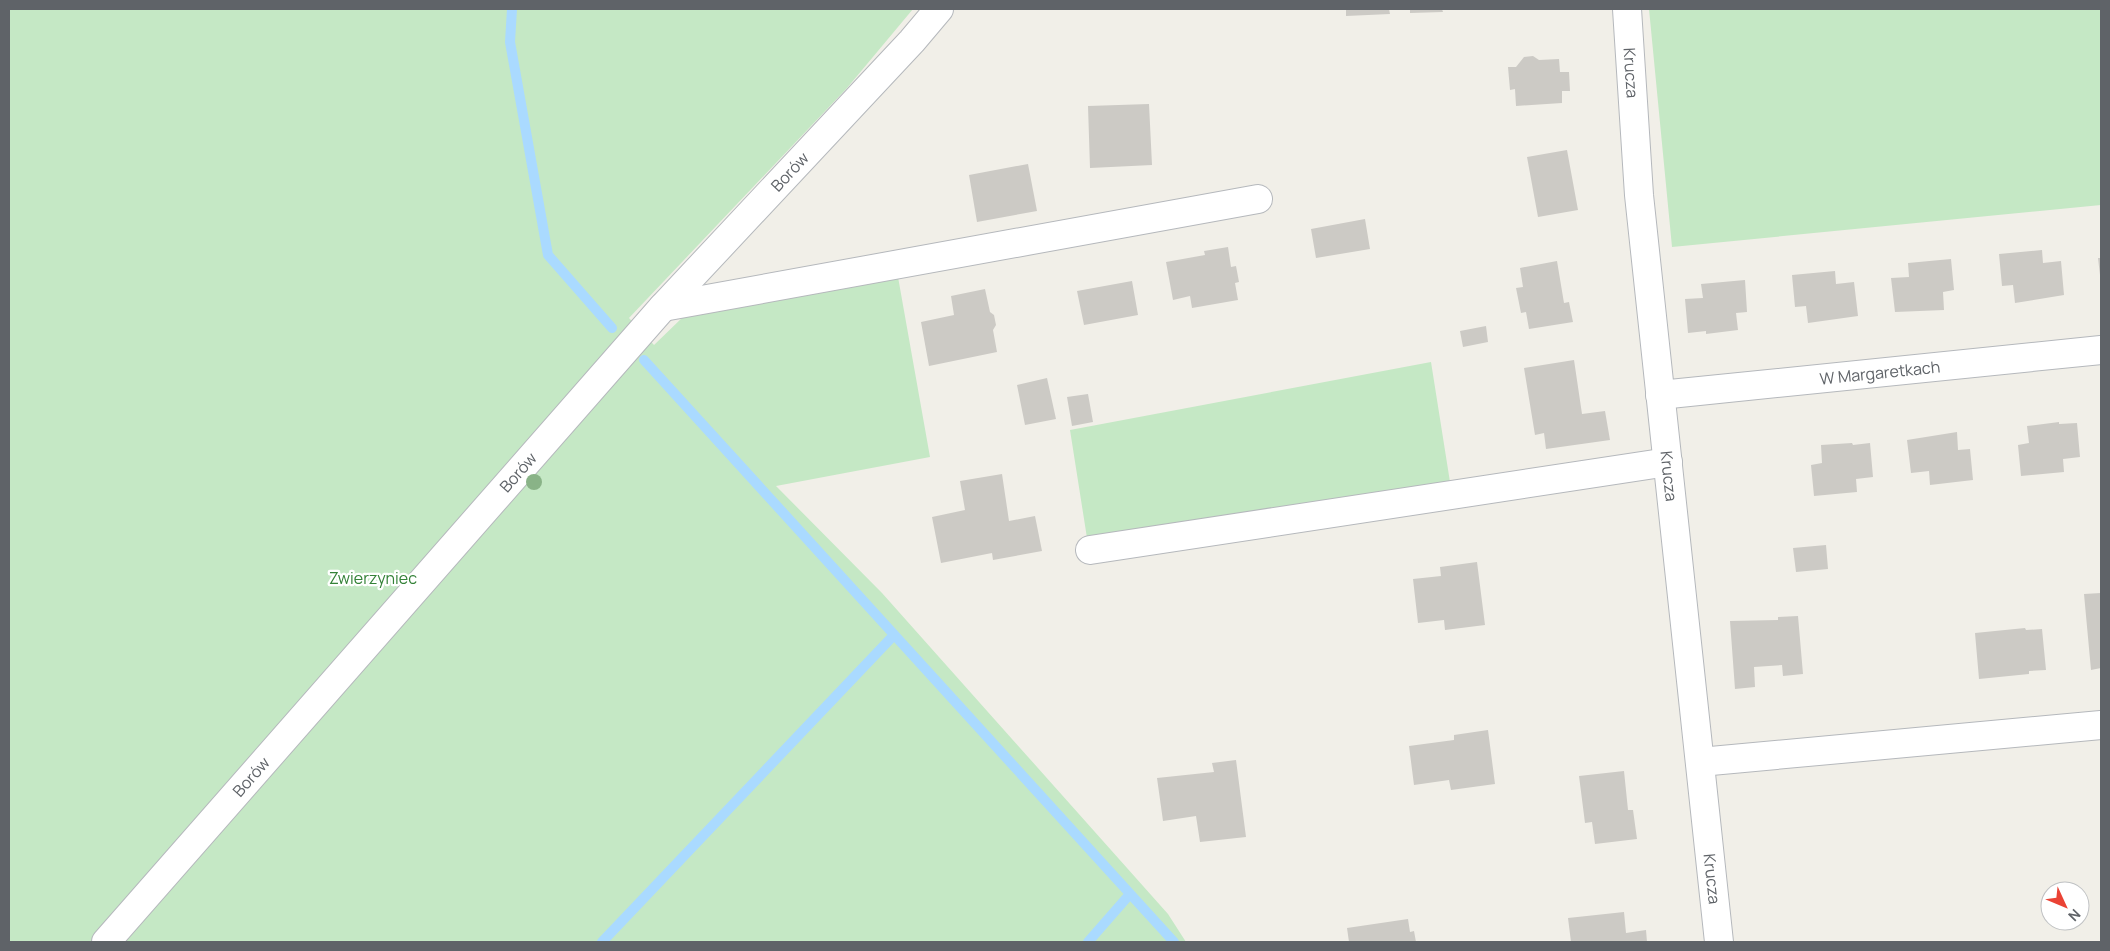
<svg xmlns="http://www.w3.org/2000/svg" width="2110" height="951" viewBox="0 0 2110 951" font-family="Manrope,sans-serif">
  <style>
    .green { fill: #c5e8c5 }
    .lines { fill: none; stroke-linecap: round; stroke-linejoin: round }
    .stream { stroke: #aadaff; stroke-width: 10 }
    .building { fill: #cccac5 }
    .minor-casing { stroke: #b5b8bc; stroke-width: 30 }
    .minor { stroke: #fff; stroke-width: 28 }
    .tree { fill: #89b387 }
    .labels { text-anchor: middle; stroke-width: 4.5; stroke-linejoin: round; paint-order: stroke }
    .street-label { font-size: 16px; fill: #5f6368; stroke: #fff }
    .park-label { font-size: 16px; fill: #348238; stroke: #fff }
  </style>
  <rect width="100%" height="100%" fill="#f1efe8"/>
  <path class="green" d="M9 9H913L847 88 629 318 654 345 683 317 898 277 930 457 776 486 882 593 1168 914 1186 942H9Z
    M1649 9H2101V205L1672 247Z
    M1431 362 1450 482 1087 538 1070 430Z"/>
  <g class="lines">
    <path class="stream" d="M512 9 510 42 548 255 612 328
      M644 360 1174 942
      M602 942 894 635
      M1088 942 1130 894"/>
  </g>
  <path class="building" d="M1346 9H1389L1390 14 1346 16Z
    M1410 9H1442L1443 12 1410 13Z
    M1533 56 1539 60 1559 59 1560 72H1569L1570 91H1562V103L1516 106 1515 89 1510 90 1508 67H1516L1524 57Z
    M1149 104 1152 165 1090 168 1088 106Z
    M1567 150 1578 210 1538 217 1527 157Z
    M1028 164 1037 211 977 222 969 175Z
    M1365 219 1370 249 1316 258 1311 229Z
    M1228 247 1231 267 1236 266 1239 282 1235 283 1238 300 1192 308 1190 296 1173 300 1166 262 1205 255 1204 251Z
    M2042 250 2043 263 2061 261 2064 295 2015 303 2013 285 2002 286 1999 254Z
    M2098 258H2101V275H2100Z
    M1951 259 1954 290 1943 292 1944 310 1895 312 1891 278 1909 277 1908 263Z
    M1557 261 1564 303 1569 302 1573 322 1529 329 1526 312 1521 313 1516 288 1523 287 1520 268Z
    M1835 271 1836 284 1854 282 1858 316 1808 323 1806 306 1795 307 1792 275Z
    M1745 280 1747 312 1736 313 1738 330 1706 334V331L1688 333 1685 299 1703 298 1701 284Z
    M1132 281 1138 315 1084 325 1077 291Z
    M985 289 990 312 994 315 996 325 993 330 997 352 929 366 921 322 954 315 951 296Z
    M1486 326 1488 342 1463 347 1460 331Z
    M1574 360 1582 414 1605 411 1610 440 1546 449 1544 433 1535 435 1524 368Z
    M1047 378 1056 419 1025 425 1017 385Z
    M1088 394 1093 422 1072 426 1067 397Z
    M2059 422V424L2077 423 2080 457 2063 459 2064 472 2021 476 2018 445 2029 443 2027 426Z
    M1957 432 1958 450 1970 449 1973 480 1930 485 1929 471 1911 473 1907 440Z
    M1852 443 1853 445 1870 443 1873 477 1856 479 1857 492 1814 496 1811 465 1822 463 1821 445Z
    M1002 474 1009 521 1035 516 1042 551 993 560 992 553 941 563 932 517 965 510 960 481Z
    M1826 545 1828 569 1796 572 1793 548Z
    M1477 562 1485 625 1445 630 1444 620 1418 623 1413 579 1441 576 1440 567Z
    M2101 593V668L2091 670 2084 594Z
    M1798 616 1803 674 1783 676 1782 665 1754 667 1755 687 1735 689 1730 621 1778 620V617Z
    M2025 628 2026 630 2042 629 2046 670 2029 671V674L1979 679 1975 633Z
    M1488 730 1495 784 1451 790 1449 780 1414 785 1409 746 1454 740V735Z
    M1236 760 1246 837 1200 842 1196 816 1163 821 1157 778 1214 772 1212 763Z
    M1624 771 1628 810H1633L1637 839 1595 844 1592 822 1585 823 1579 776Z
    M1624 912 1626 933 1646 930 1647 942H1571L1568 918Z
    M1408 919 1410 932 1414 931 1416 942H1349L1347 928Z"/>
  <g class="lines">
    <defs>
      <g id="minor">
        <path id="s1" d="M1627 9 1639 195 1719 942"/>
        <path d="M663 307 1258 199"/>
        <path id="s2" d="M1660 395 2101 350"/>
        <path d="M1090 550 1668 462"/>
        <path d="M1700 762 2101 725"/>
        <path id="s3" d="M106 942 663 307 912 41 939 9"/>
      </g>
    </defs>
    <use href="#minor" class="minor-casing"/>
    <use href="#minor" class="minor"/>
  </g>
  <circle class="tree" cx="534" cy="482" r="8"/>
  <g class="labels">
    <g class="street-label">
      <text dy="6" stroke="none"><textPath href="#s1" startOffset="64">Krucza</textPath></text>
      <text dy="6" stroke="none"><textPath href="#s3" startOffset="1030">Borów</textPath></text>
      <text dy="6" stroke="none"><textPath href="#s2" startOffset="221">W Margaretkach</textPath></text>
      <text dy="6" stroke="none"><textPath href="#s3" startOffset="625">Borów</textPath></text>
      <text dy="6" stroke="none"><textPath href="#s1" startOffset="469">Krucza</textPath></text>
      <text dy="6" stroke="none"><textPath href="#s3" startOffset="220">Borów</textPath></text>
      <text dy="6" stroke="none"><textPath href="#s1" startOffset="874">Krucza</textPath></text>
    </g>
    <g class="park-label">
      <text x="373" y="584">Zwierzyniec</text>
    </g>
  </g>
  <rect width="2110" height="951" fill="none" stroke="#5f6368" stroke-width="20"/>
  <g transform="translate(2065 906) rotate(134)"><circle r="24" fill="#ffffff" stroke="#bfc1c3"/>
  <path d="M0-4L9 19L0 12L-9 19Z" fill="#ea4335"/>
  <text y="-8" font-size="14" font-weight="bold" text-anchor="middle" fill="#5f6368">N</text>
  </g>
</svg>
